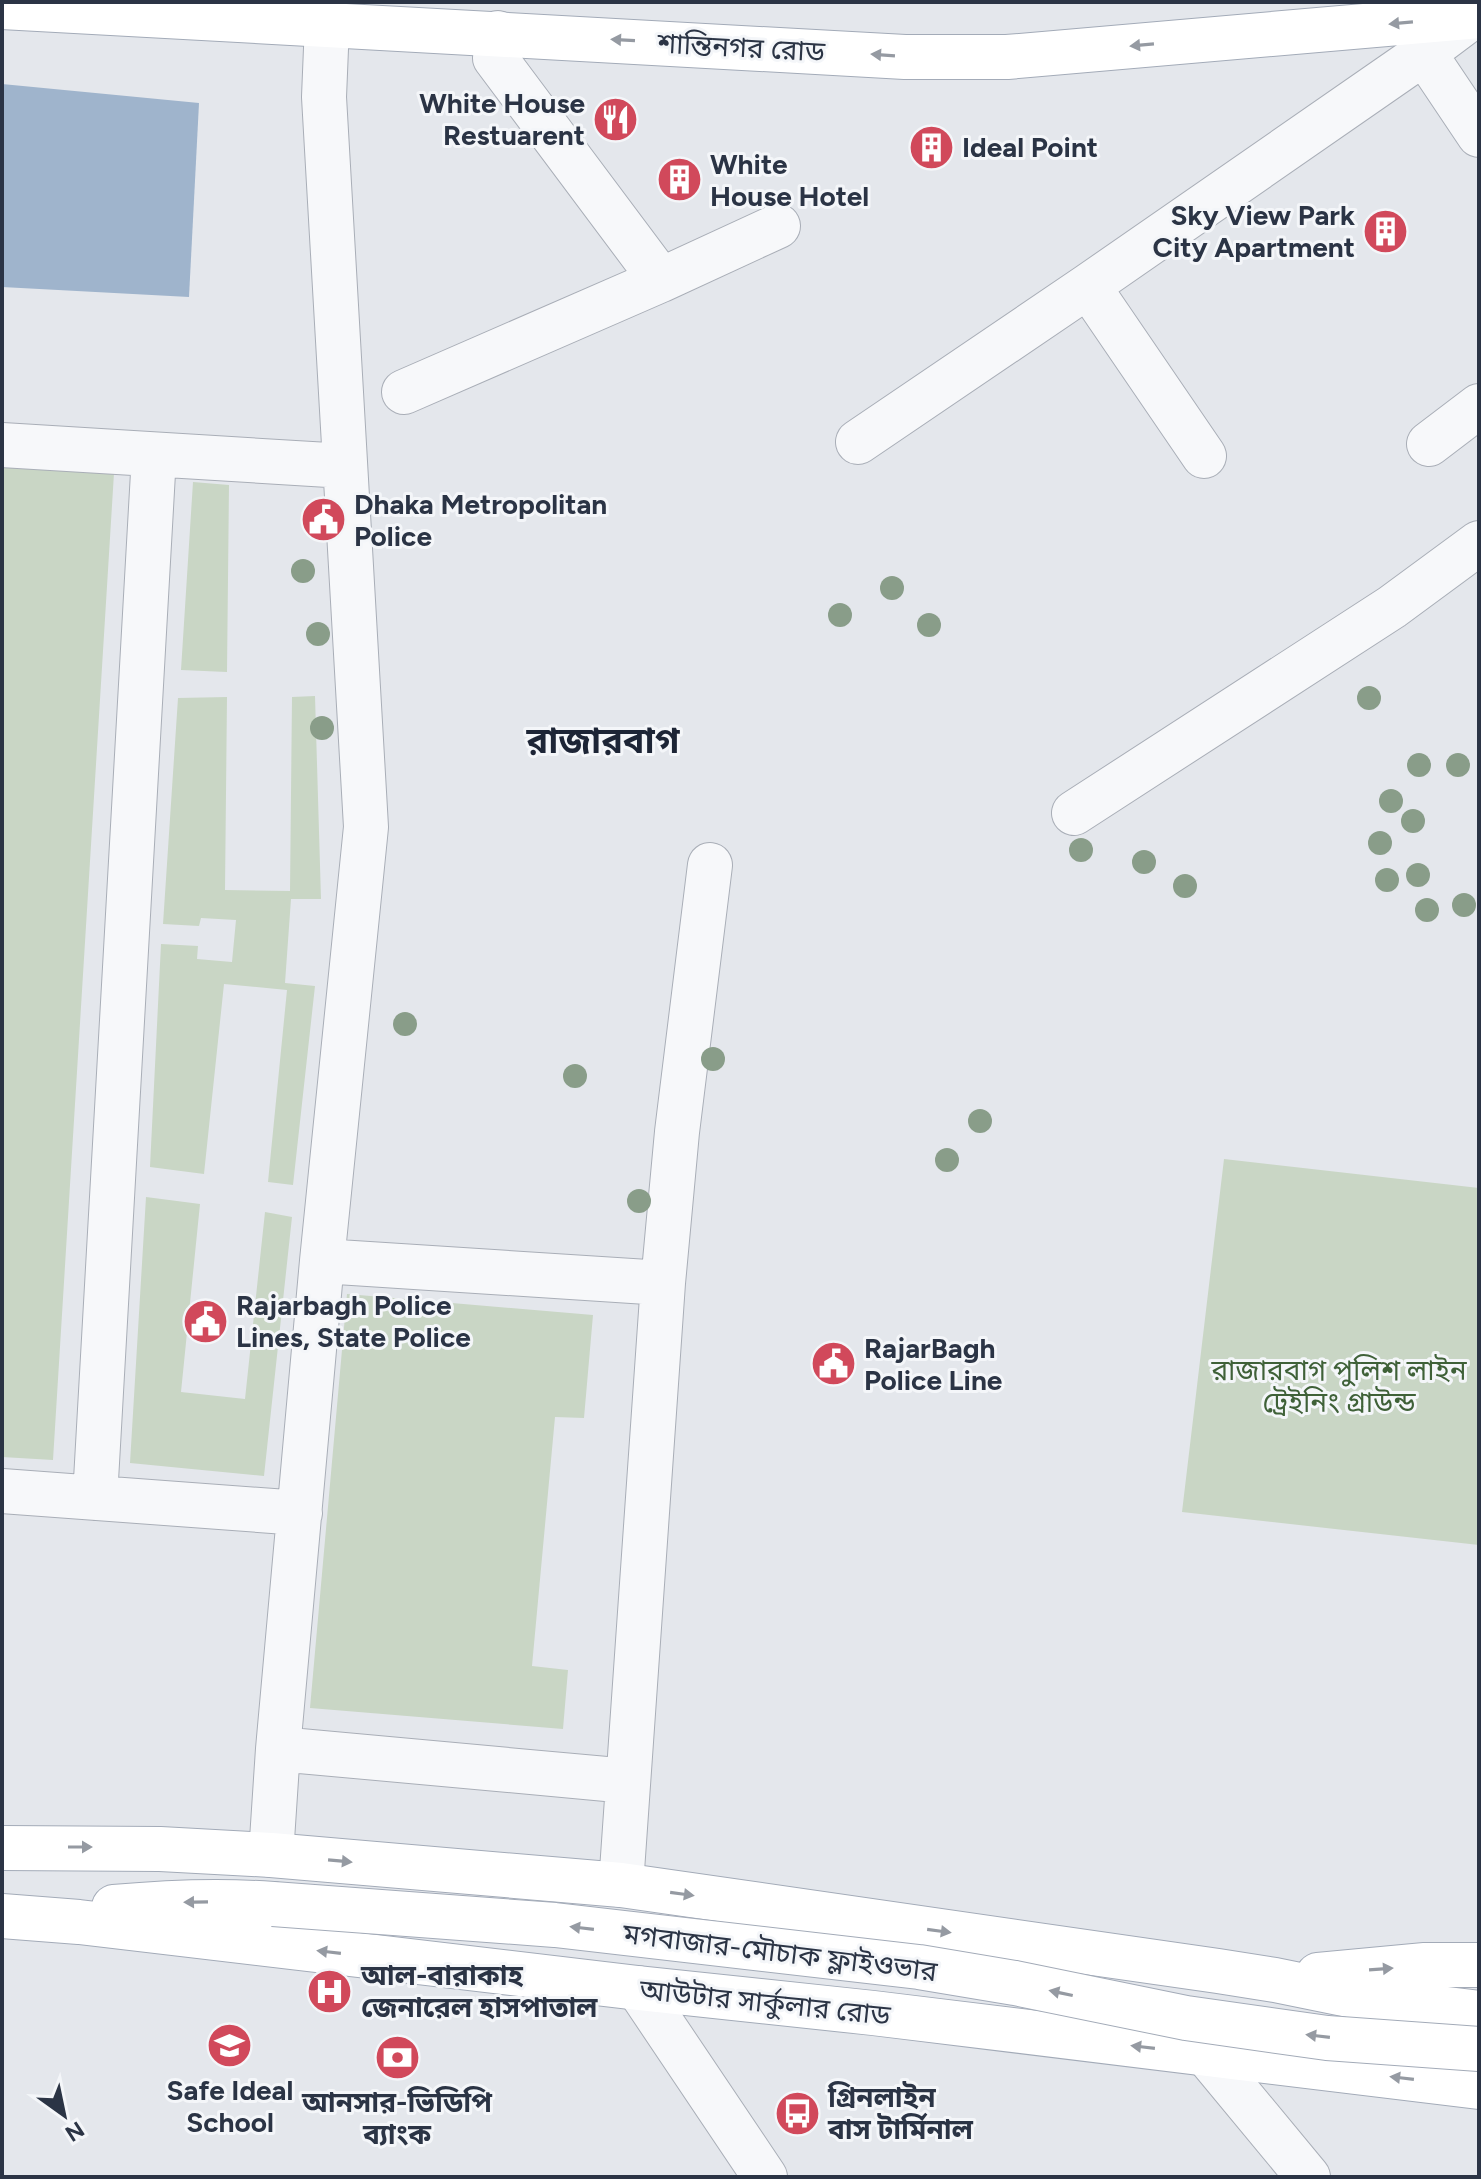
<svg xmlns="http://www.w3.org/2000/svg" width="1481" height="2179" viewBox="0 0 1481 2179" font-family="Figtree,'Noto Sans Bengali',sans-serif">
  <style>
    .green { fill: #c9d6c5 }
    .water { fill: #9fb4cc }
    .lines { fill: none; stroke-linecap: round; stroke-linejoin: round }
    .minor-casing { stroke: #a9aeb7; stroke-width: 46 }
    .major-casing { stroke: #a3abb8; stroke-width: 46 }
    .minor { stroke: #f7f8fa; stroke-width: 44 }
    .major { stroke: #fff; stroke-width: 44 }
    .major-bridge-casing { stroke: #a3abb8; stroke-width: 46; stroke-linecap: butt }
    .major-bridge { stroke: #fff; stroke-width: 44 }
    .tree { fill: #899d89 }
    .oneway { fill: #959aa2 }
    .labels { text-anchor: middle; stroke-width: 6; stroke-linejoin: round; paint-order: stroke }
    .street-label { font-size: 28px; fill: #2b3445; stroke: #f4f6f9 }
    .poi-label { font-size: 28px; font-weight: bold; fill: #2b3445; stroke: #f4f6f9; text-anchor: start }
    .park-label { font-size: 28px; fill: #3f6138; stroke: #f4f6f9 }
    .district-label { font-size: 36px; font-weight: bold; fill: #1d2536; stroke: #f4f6f9 }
  </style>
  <rect width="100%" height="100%" fill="#e4e7ec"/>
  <path class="green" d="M2 467 114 473 53 1460 2 1457Z
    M193 482 229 485 227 672 181 670Z
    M315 696 321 899H291L285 983 315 986 293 1185 268 1182 287 990 224 984 204 1174 150 1167 161 944 198 946 197 959 232 962 236 920 201 918 199 926 163 924 178 698 227 697 225 890 290 891 292 697Z
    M1224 1159 1479 1188V1545L1182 1512Z
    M146 1197 200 1204 181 1392 245 1399 265 1212 292 1217 264 1476 130 1463Z
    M347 1294 593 1315 584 1418 555 1417 532 1666 568 1670 563 1729 310 1708Z"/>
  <path class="water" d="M2 84 199 103 189 297 2 287Z"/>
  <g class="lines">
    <defs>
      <path id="minor" d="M327 24 324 97 366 827 322 1261 278 1749 628 1781
        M1424 53 1479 135
        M661 280 778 226
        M1088 286 1204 456
        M404 392 661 280 495 58 498 33
        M858 442 1088 286 1424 53 1472 17
        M1429 444 1479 406
        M2 445 345 466
        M1074 813 1392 607 1479 543
        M322 1261 663 1283 621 1885
        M663 1283 677 1132 710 865
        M2 1491 300 1513
        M95 1498 154 455
        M271 1855 278 1749
        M638 1988 765 2177
        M1207 2055 1308 2177"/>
      <path id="major" d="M2 7 905 57H1007L1479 16
        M2 1848 160 1849 271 1855 621 1885 1218 1971 1275 1980 1373 2000 1479 2013
        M114 1907C168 1902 220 1900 273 1904
        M2 1916 79 1922 638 1988 873 2013 1479 2087
        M1318 1975 1425 1965H1479"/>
    </defs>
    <use href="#minor" class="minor-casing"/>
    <use href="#major" class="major-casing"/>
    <use href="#minor" class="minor"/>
    <use href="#major" class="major"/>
    <defs>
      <path id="major-bridge" d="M273 1904 555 1925 919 1967 1015 1983 1186 2018 1327 2038 1479 2049"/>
    </defs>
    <use href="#major-bridge" class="major-bridge-casing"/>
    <use href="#major-bridge" class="major-bridge"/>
  </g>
  <g class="tree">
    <circle cx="303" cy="571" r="12"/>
    <circle cx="892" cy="588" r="12"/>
    <circle cx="840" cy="615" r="12"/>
    <circle cx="929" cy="625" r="12"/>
    <circle cx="318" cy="634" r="12"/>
    <circle cx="1369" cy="698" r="12"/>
    <circle cx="322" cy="728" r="12"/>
    <circle cx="1419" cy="765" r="12"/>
    <circle cx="1458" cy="765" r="12"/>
    <circle cx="1391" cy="801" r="12"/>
    <circle cx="1413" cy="821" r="12"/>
    <circle cx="1380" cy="843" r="12"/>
    <circle cx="1081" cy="850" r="12"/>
    <circle cx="1144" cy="862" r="12"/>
    <circle cx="1418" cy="875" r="12"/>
    <circle cx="1387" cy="880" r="12"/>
    <circle cx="1185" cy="886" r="12"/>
    <circle cx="1464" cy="905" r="12"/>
    <circle cx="1427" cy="910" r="12"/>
    <circle cx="405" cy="1024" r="12"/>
    <circle cx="713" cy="1059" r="12"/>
    <circle cx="575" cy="1076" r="12"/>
    <circle cx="980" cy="1121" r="12"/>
    <circle cx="947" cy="1160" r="12"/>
    <circle cx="639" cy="1201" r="12"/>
  </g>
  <defs><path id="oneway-solid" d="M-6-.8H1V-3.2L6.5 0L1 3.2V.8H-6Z" transform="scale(2)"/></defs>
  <g class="oneway">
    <use href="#oneway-solid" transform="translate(1401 23) rotate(175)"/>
    <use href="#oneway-solid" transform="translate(623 40) rotate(-177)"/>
    <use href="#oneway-solid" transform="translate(1142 45) rotate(175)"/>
    <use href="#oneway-solid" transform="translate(883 55) rotate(-176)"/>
    <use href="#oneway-solid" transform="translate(80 1847)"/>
    <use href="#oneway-solid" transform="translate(340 1861) rotate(5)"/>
    <use href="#oneway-solid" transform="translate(682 1894) rotate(8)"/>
    <use href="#oneway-solid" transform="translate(196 1902) rotate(179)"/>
    <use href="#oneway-solid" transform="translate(582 1928) rotate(-173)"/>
    <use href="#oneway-solid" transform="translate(939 1931) rotate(8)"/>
    <use href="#oneway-solid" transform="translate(329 1952) rotate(-173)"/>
    <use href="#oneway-solid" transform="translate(1381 1969) rotate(-4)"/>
    <use href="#oneway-solid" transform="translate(1061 1993) rotate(-168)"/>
    <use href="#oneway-solid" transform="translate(1318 2036) rotate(-173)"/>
    <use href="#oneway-solid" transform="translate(1143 2047) rotate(-173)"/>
    <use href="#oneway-solid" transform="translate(1402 2078) rotate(-173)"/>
  </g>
  <defs>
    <symbol id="restaurant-disc" viewBox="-11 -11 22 22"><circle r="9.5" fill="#d1495b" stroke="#f4f6f9"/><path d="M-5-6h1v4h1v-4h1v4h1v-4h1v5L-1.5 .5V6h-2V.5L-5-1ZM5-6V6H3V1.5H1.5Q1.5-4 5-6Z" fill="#fff"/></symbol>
    <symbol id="building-disc" viewBox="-11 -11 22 22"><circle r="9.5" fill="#d1495b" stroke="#f4f6f9"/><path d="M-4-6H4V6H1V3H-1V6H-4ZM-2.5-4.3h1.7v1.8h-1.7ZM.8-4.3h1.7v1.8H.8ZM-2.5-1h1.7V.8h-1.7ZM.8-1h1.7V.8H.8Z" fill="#fff"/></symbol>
    <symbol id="civic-disc" viewBox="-11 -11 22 22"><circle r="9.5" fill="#d1495b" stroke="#f4f6f9"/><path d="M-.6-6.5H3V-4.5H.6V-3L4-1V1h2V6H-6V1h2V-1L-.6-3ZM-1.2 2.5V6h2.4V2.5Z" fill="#fff"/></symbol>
    <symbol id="hospital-disc" viewBox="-11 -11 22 22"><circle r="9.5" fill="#d1495b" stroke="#f4f6f9"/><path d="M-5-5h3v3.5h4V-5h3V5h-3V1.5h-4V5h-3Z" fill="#fff"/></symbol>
    <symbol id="school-disc" viewBox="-11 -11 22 22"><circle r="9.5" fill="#d1495b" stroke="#f4f6f9"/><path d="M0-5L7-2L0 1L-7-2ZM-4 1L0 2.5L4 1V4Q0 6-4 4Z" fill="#fff"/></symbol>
    <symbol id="bank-disc" viewBox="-11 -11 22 22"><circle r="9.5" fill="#d1495b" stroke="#f4f6f9"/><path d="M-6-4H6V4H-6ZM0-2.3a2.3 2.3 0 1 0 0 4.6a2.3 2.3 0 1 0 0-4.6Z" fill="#fff"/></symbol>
    <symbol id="bus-disc" viewBox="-11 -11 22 22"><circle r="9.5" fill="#d1495b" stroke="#f4f6f9"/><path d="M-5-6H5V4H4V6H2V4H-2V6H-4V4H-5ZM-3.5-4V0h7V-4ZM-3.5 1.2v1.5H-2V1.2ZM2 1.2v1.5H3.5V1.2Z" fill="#fff"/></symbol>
  </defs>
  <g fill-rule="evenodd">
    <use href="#restaurant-disc" x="590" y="94" width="51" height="51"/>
    <use href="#building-disc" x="906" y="122" width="51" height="51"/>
    <use href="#building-disc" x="654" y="154" width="51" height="51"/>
    <use href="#building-disc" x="1360" y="206" width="51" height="51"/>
    <use href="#civic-disc" x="298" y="494" width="51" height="51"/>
    <use href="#civic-disc" x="180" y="1296" width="51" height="51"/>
    <use href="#civic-disc" x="808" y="1338" width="51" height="51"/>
    <use href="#hospital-disc" x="304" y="1966" width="51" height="51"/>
    <use href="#school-disc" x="204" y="2020" width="51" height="51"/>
    <use href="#bank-disc" x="372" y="2032" width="51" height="51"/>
    <use href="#bus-disc" x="772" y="2088" width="51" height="51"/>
  </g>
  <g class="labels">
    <g class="street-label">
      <text transform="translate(741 47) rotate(3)" y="10">শান্তিনগর রোড</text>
      <text transform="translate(780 1952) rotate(7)" y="10">মগবাজার-মৌচাক ফ্লাইওভার</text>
      <text transform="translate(765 2002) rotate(6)" y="10">আউটার সার্কুলার রোড</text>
    </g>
    <g class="poi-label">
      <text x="585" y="113" text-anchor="end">White House<tspan x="585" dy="32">Restuarent</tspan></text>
      <text x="962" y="157">Ideal Point</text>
      <text x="710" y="174">White<tspan x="710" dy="32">House Hotel</tspan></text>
      <text x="1355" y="225" text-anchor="end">Sky View Park<tspan x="1355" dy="32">City Apartment</tspan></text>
      <text x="354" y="514">Dhaka Metropolitan<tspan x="354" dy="32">Police</tspan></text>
      <text x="236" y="1315">Rajarbagh Police<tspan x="236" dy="32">Lines, State Police</tspan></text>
      <text x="864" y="1358">RajarBagh<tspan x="864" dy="32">Police Line</tspan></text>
      <text x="361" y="1985">আল-বারাকাহ<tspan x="361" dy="32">জেনারেল হাসপাতাল</tspan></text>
      <text x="230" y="2100" text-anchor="middle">Safe Ideal<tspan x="230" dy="32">School</tspan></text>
      <text x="828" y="2107">গ্রিনলাইন<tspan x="828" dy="32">বাস টার্মিনাল</tspan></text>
      <text x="397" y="2112" text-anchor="middle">আনসার-ভিডিপি<tspan x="397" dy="32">ব্যাংক</tspan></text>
    </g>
    <g class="park-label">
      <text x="1339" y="1380">রাজারবাগ পুলিশ লাইন<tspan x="1339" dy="32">ট্রেইনিং গ্রাউন্ড</tspan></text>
    </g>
    <g class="district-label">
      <text x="603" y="753">রাজারবাগ</text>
    </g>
  </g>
  <rect width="1481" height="2179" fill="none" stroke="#2b3445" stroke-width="8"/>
  <g transform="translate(64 2115) rotate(147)" stroke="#f4f6f9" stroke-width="6" paint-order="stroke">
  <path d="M0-6L14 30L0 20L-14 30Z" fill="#2b3445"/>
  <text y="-12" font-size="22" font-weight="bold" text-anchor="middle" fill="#2b3445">N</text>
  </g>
</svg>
